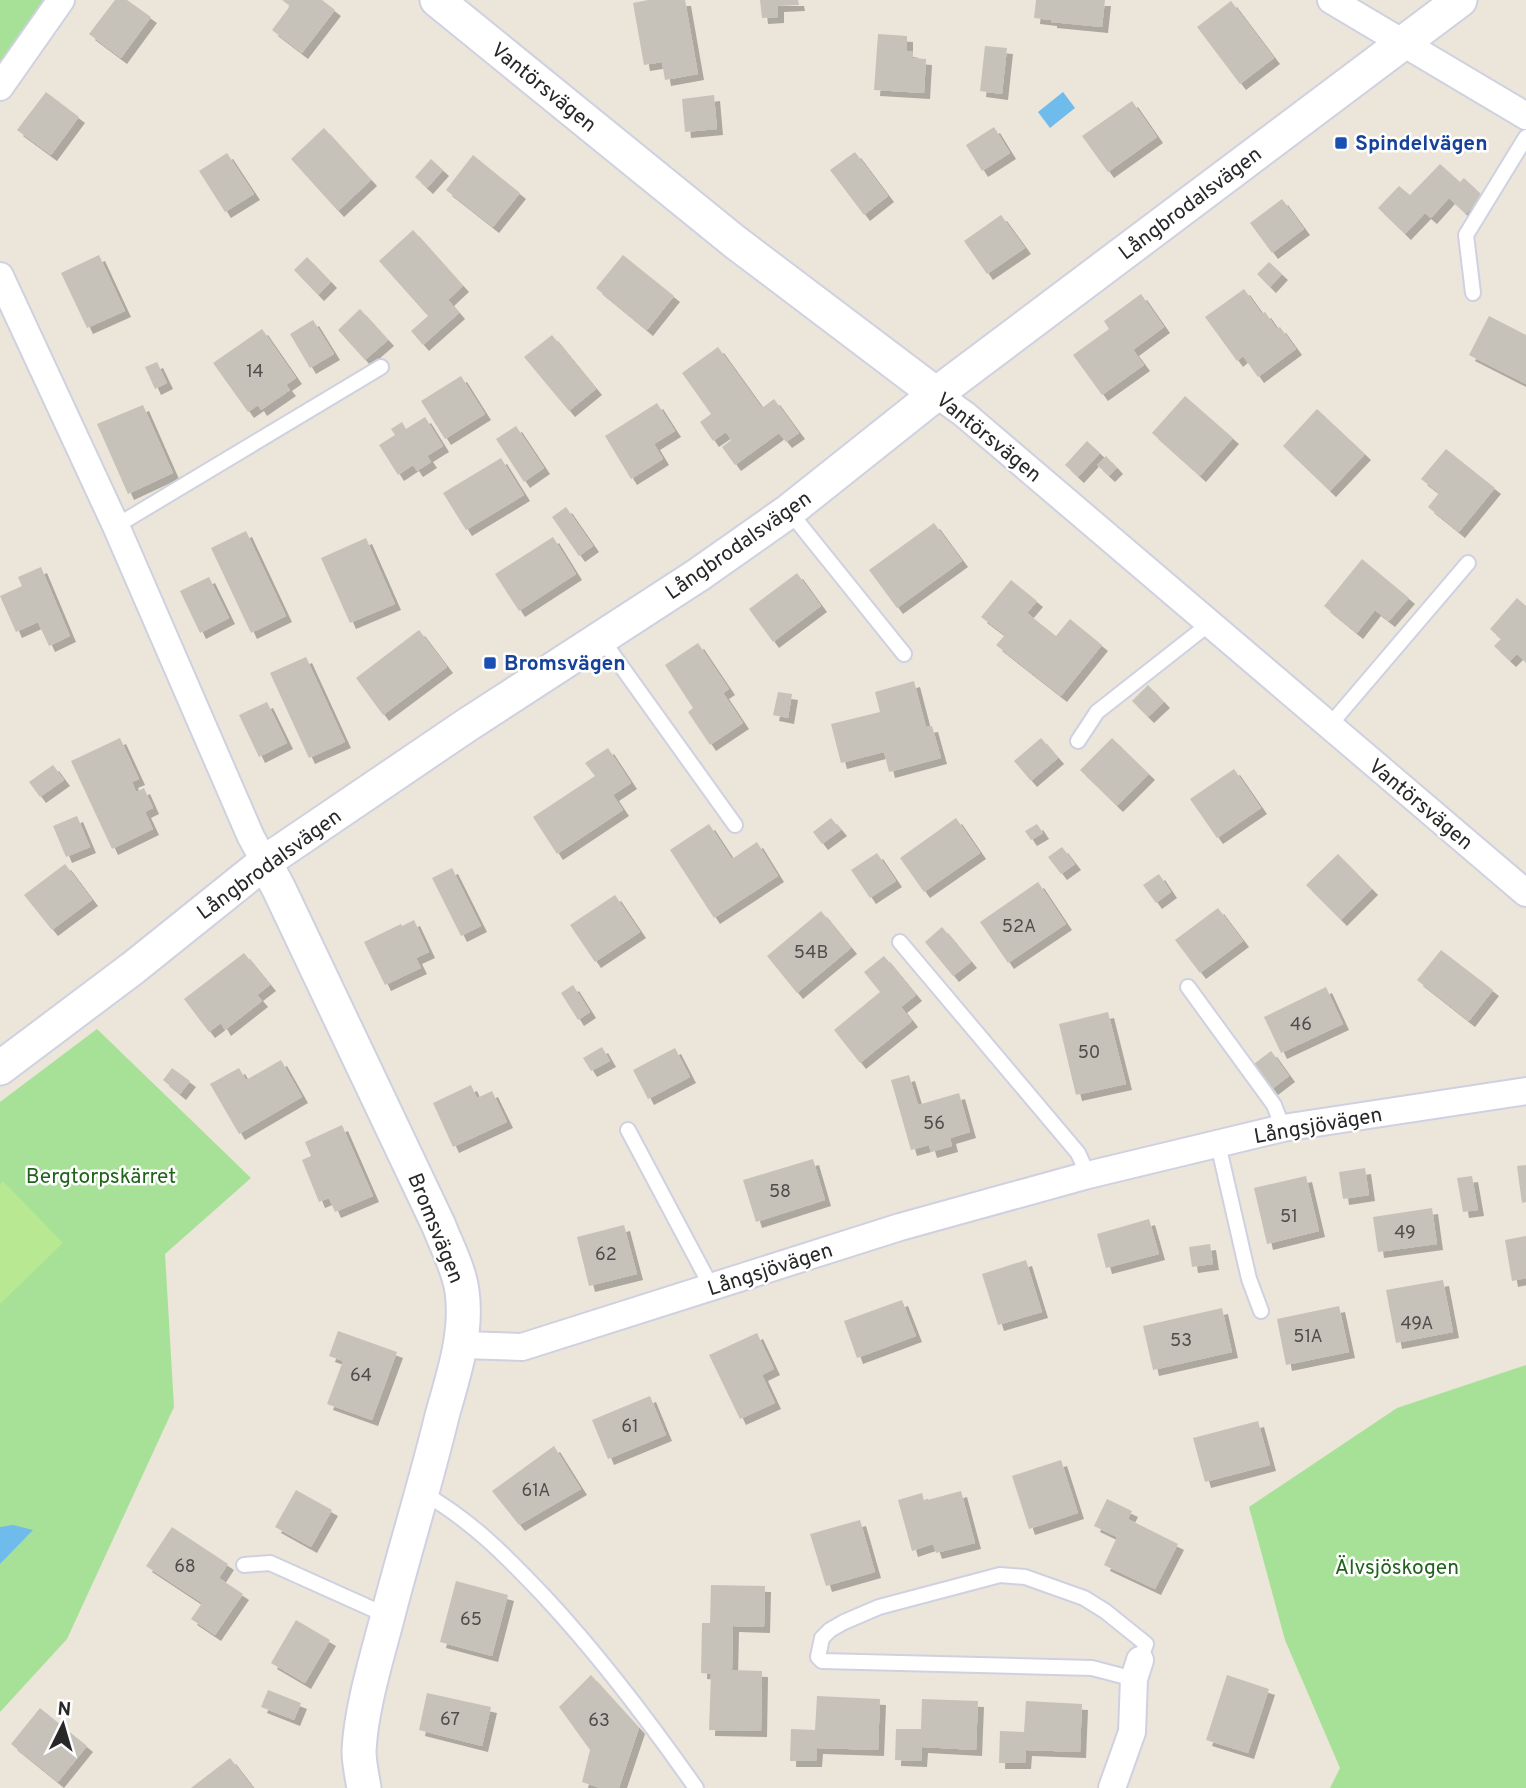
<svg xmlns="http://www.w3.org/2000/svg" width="1526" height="1788" viewBox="0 0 1526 1788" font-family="Overpass,sans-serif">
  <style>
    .green { fill: #a7e197 }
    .pitch { fill: #b9e893 }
    .water { fill: #6ebbec }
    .building { fill: #c6c2ba; filter: url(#shadow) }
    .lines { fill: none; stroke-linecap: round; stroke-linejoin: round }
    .service-casing { stroke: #cfd1e1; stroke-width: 18 }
    .minor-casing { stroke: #cfd1e1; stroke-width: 30 }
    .tertiary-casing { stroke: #cfd1e1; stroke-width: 37 }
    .service { stroke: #fff; stroke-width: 14 }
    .minor { stroke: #fff; stroke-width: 26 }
    .tertiary { stroke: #fff; stroke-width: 33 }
    .transit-dot { fill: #1a4fb4; stroke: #fff; stroke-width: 2.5 }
    .labels { text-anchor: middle; stroke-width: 5; stroke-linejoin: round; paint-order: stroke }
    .number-label { font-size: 18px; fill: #504e4c }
    .street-label { font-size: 21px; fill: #282828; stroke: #fff }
    .transit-label { font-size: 21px; font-weight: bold; fill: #164399; stroke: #fff; text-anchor: start }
    .park-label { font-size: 21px; fill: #21631b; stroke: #fff }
  </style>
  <defs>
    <filter id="shadow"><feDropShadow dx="6" dy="6" stdDeviation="0" flood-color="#0004"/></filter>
  </defs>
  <rect width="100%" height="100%" fill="#ebe5da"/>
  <path class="green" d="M0 0H47L0 62Z
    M97 1029 251 1178 165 1254 174 1407 67 1639 0 1712V1102Z
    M1526 1365V1788H1330L1340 1768 1285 1640 1249 1507 1397 1408Z"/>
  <path class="pitch" d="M3 1181 63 1243 0 1304V1184Z"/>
  <path class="water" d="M1063 92 1075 108 1050 128 1038 112Z
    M13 1525 33 1530 0 1564V1527Z"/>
  <path class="building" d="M115 0H127L151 17 121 58 89 34Z
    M282 0H322L335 10 302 53 272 30 290 6Z
    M648 0H685L698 74 665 80 662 62 644 65 633 3Z
    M760 0H798L799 5 778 6V17L762 18Z
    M1036 0H1105L1102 27 1051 22V20L1034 18Z
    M1231 1 1274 58 1240 84 1197 27Z
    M878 34 907 36V51L913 52 912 58 926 59 924 93 874 90Z
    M985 46 1007 48 1002 94 980 91Z
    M46 92 79 117 51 155 17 130Z
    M714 95 717 129 685 132 682 99Z
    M1132 101 1157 137 1108 172 1082 136Z
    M994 127 1010 153 982 171 966 145Z
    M324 128 371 180 338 211 291 159Z
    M855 152 888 196 864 215 830 170Z
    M227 153 254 194 225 212 199 171Z
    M473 155 520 193 493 227 446 190Z
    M431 159 443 170 427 188 415 177Z
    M1440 164 1460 182 1464 178 1483 196 1466 214 1449 198 1431 218 1425 213 1405 234 1378 208 1399 186 1410 195Z
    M1282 199 1304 229 1272 253 1250 223Z
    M1001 215 1025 248 987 274 964 241Z
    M413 230 463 286 448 300 459 313 423 345 411 331 428 316 379 261Z
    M99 255 125 311 87 328 61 273Z
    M623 255 674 296 647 330 596 288Z
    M307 257 331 282 318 295 294 270Z
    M1269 262 1282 274 1270 287 1257 274Z
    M1244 289 1262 314 1265 312 1277 329 1280 327 1296 349 1258 377 1243 356 1237 361 1205 317Z
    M1141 294 1164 327 1133 350 1144 365 1102 395 1073 355 1109 329 1104 321Z
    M360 309 388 340 365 360 338 330Z
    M1489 316 1526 335V384L1469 355Z
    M313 320 334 354 310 368 290 334Z
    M262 329 296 378 286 385 290 390 261 410 258 405 248 412 213 363Z
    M552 335 596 389 569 411 524 357Z
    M718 347 762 408 774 399 799 433 786 442 779 433 735 465 722 447 731 440 726 432 713 441 700 422 711 414 682 373Z
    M157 362 167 383 155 389 145 367Z
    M461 376 485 414 445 439 421 401Z
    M1185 396 1233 438 1200 476 1152 433Z
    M657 403 675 431 654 444 663 459 631 479 605 436Z
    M143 405 173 473 128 494 97 424Z
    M1317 409 1365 454 1330 491 1283 446Z
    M425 417 443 446 427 456 431 462 417 471 413 465 398 475 379 445 395 435 391 429 402 422 406 429Z
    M516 426 544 468 524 482 496 439Z
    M1087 441 1100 453 1078 477 1065 465Z
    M1446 449 1495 488 1459 532 1428 507 1439 493 1421 479Z
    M1106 456 1117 468 1109 476 1097 465Z
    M501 458 524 495 466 530 443 493Z
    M566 507 593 546 579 556 552 517Z
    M934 523 962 561 897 608 869 570Z
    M246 531 286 616 251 633 211 548Z
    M553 537 576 574 519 611 495 574Z
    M366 538 395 604 350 623 321 558Z
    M1362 559 1409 598 1389 621 1375 610 1357 633 1324 606Z
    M41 567 70 636 49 646 38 622 16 632 0 596 22 586 18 577Z
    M797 573 821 606 773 642 749 609Z
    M209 577 229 618 200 633 180 591Z
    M1011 580 1037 601 1027 613 1056 636 1070 619 1102 645 1061 696 996 645 1005 635 981 617Z
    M1517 598 1526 606V662L1517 654 1510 661 1494 646 1501 639 1490 629Z
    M419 630 447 667 383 715 356 678Z
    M698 643 729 689 723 693 743 723 710 745 688 712 693 708 665 665Z
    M306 657 345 742 309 758 270 673Z
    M914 681 926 727 932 726 941 758 889 772 884 752 841 763 831 724 880 712 875 692Z
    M1148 685 1164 702 1148 717 1132 701Z
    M778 692 792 694 788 718 773 715Z
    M267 702 287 743 259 757 239 715Z
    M120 738 139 779 132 782 136 792 144 788 153 808 145 812 153 829 112 849 71 761Z
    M1041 738 1058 758 1031 781 1014 761Z
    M1112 738 1149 774 1117 806 1080 770Z
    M608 748 631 783 613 795 623 810 557 854 533 817 595 776 585 763Z
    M53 765 64 780 40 797 29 782Z
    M1234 769 1261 808 1217 838 1190 799Z
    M77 816 90 847 66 857 53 826Z
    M831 818 841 830 822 844 813 832Z
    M956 818 980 853 924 892 900 858Z
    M709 824 732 859 757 842 778 876 714 918 670 850Z
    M1037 824 1043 833 1031 840 1025 831Z
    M1062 847 1075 864 1061 874 1048 857Z
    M877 853 896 881 870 898 851 870Z
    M1338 854 1372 889 1341 920 1306 885Z
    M65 864 92 900 52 930 24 895Z
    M452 868 481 926 461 936 432 878Z
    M1159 874 1171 892 1156 903 1143 885Z
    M1038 882 1066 924 1008 963 980 922Z
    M615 895 640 932 595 962 570 925Z
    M1218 908 1243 941 1200 973 1175 940Z
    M821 911 851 948 797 993 767 956Z
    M414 920 429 952 416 958 421 968 385 985 364 942 401 924 402 926Z
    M942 927 971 962 953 976 925 942Z
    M1441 950 1493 990 1469 1021 1417 980Z
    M244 953 270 985 257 995 262 1001 225 1030 221 1023 209 1032 184 999Z
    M884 956 916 995 901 1007 912 1021 860 1063 834 1030 880 992 864 972Z
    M573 985 590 1012 578 1020 561 993Z
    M1326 987 1343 1024 1281 1053 1264 1017Z
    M1108 1012 1126 1084 1076 1095 1059 1024Z
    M602 1047 610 1061 591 1071 583 1058Z
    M675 1048 690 1077 648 1099 633 1070Z
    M1271 1051 1289 1076 1272 1089 1254 1064Z
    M281 1060 302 1097 239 1134 210 1084 239 1068 246 1080Z
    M172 1068 190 1081 180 1094 163 1080Z
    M909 1075 918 1105 959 1093 970 1132 950 1138 952 1146 931 1152 929 1145 911 1150 891 1080Z
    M471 1085 477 1098 492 1091 507 1122 453 1147 433 1103Z
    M342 1125 373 1196 335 1212 329 1198 319 1202 302 1160 311 1156 305 1142Z
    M813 1159 825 1200 756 1222 743 1180Z
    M1526 1165V1202L1522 1203 1517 1166Z
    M1365 1168 1369 1195 1343 1199 1339 1172Z
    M1306 1176 1319 1231 1267 1244 1254 1188Z
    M1472 1176 1478 1210 1463 1212 1457 1178Z
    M1432 1208 1437 1244 1378 1252 1373 1217Z
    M1149 1219 1159 1254 1106 1268 1097 1234Z
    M624 1225 637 1274 589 1286 577 1237Z
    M1526 1236V1278L1512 1281 1505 1240Z
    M1210 1244 1213 1264 1192 1267 1189 1247Z
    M1026 1260 1042 1312 998 1325 982 1274Z
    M1443 1280 1453 1332 1396 1343 1386 1290Z
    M902 1300 916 1336 857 1358 844 1321Z
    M1339 1306 1349 1352 1286 1365 1277 1319Z
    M1222 1308 1232 1352 1153 1370 1143 1326Z
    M338 1331 397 1352 372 1420 327 1404 343 1361 329 1356Z
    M757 1333 774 1369 762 1375 775 1403 740 1419 709 1355Z
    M650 1396 666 1435 608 1459 592 1420Z
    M1258 1421 1270 1465 1205 1482 1193 1438Z
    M554 1446 581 1489 519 1525 492 1491Z
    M1061 1460 1078 1513 1029 1529 1012 1476Z
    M296 1490 332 1510 311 1547 275 1527Z
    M961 1491 975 1543 936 1553 933 1544 912 1551 898 1500 922 1493 924 1501Z
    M1107 1499 1132 1511 1128 1519 1178 1544 1155 1589 1104 1565 1117 1537 1094 1526Z
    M860 1520 875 1572 826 1586 810 1534Z
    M172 1527 228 1564 219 1578 243 1594 215 1635 191 1619 202 1603 146 1566Z
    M456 1581 508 1595 492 1656 440 1642Z
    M711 1585 765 1586 764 1627 733 1626 732 1670 762 1671 761 1731 709 1730 711 1674 701 1673 702 1623H710Z
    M296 1620 330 1640 305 1683 271 1663Z
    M591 1675 639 1728 619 1788H600L582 1782 590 1750 559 1707Z
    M1227 1675 1269 1689 1248 1753 1206 1740Z
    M268 1690 301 1703 294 1720 261 1707Z
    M427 1693 491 1707 482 1746 419 1730Z
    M817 1696 880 1699 878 1750 817 1748 816 1761H790L791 1729 815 1730Z
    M922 1699 978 1701 976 1750 922 1747 921 1761 895 1760 896 1729H921Z
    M1026 1701 1082 1704 1080 1752 1026 1750 1025 1763H999L1000 1731 1024 1732Z
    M40 1708 87 1746 58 1782 11 1744Z
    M230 1758 253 1788H191Z"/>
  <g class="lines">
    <defs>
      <path id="service" d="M1473 293 1466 235 1526 137
        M789 511 904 654
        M116 526 381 367
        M601 638 735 825
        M1329 726 1468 563
        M1078 741 1097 712 1209 624
        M900 942 1078 1153 1088 1175
        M1188 987 1274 1105 1283 1128
        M628 1130 712 1288
        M1218 1144 1249 1279 1261 1311
        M423 1493C471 1520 506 1556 544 1596 600 1656 649 1721 696 1788
        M244 1565 270 1563 388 1616
        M1134 1679 1092 1668 822 1661 818 1657 822 1638 830 1630 844 1622 879 1607 1000 1575 1025 1577 1084 1598 1105 1611 1146 1644 1140 1660"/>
      <path id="minor" d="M1331 0 1526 116
        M0 87 61 0
        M0 276 116 526 251 837 265 862
        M936 394 964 414 1526 893
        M461 1345 522 1347 900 1227 1088 1175 1283 1128 1526 1091
        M1112 1788 1132 1732 1134 1679 1140 1660"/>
      <path id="tertiary" d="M437 0 735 242 936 394
        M265 862 279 889 439 1226C447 1247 459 1269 462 1291 468 1334 453 1376 442 1416 426 1482 406 1546 389 1611 378 1654 361 1707 359 1751 359 1763 362 1776 364 1788
        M0 1068 133 968 265 862 467 725 698 575 789 511 936 394 1460 0"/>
    </defs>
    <use href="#service" class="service-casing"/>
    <use href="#minor" class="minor-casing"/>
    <use href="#tertiary" class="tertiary-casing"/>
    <use href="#service" class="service"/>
    <use href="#minor" class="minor"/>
    <use href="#tertiary" class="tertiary"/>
  </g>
  <g class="transit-dot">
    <rect x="1334" y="136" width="14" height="14" rx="3.5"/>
    <rect x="483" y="656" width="14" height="14" rx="3.5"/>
  </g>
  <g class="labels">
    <g class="number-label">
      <text x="255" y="377">14</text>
      <text x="1019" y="932">52A</text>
      <text x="811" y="958">54B</text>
      <text x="1301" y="1030">46</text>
      <text x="1089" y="1058">50</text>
      <text x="934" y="1129">56</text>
      <text x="780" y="1197">58</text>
      <text x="1289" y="1222">51</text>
      <text x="1405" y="1238">49</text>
      <text x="606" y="1260">62</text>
      <text x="1417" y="1329">49A</text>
      <text x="1308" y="1342">51A</text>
      <text x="1181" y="1346">53</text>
      <text x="361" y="1381">64</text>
      <text x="630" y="1432">61</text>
      <text x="536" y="1496">61A</text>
      <text x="185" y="1572">68</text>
      <text x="471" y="1625">65</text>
      <text x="450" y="1725">67</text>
      <text x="599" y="1726">63</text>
    </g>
    <g class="street-label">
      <text transform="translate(544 87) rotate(39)" y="7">Vantörsvägen</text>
      <text transform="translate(1190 203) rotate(-37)" y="7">Långbrodalsvägen</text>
      <text transform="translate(989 437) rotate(39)" y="7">Vantörsvägen</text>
      <text transform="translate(738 545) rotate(-35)" y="7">Långbrodalsvägen</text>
      <text transform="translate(1421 804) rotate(40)" y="7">Vantörsvägen</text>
      <text transform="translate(269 864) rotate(-36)" y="7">Långbrodalsvägen</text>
      <text transform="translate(1318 1125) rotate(-10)" y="7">Långsjövägen</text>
      <text transform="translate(436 1228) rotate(68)" y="7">Bromsvägen</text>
      <text transform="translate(770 1269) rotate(-18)" y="7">Långsjövägen</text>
    </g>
    <g class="transit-label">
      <text x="1355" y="150">Spindelvägen</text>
      <text x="504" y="670">Bromsvägen</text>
    </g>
    <g class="park-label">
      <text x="101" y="1183">Bergtorpskärret</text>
      <text x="1397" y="1574">Älvsjöskogen</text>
    </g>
  </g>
  <g transform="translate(63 1725) rotate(5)" stroke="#ffffff" stroke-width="5" paint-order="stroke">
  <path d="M0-5L12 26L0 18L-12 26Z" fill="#282828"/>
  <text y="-10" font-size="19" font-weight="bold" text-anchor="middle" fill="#282828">N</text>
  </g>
</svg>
